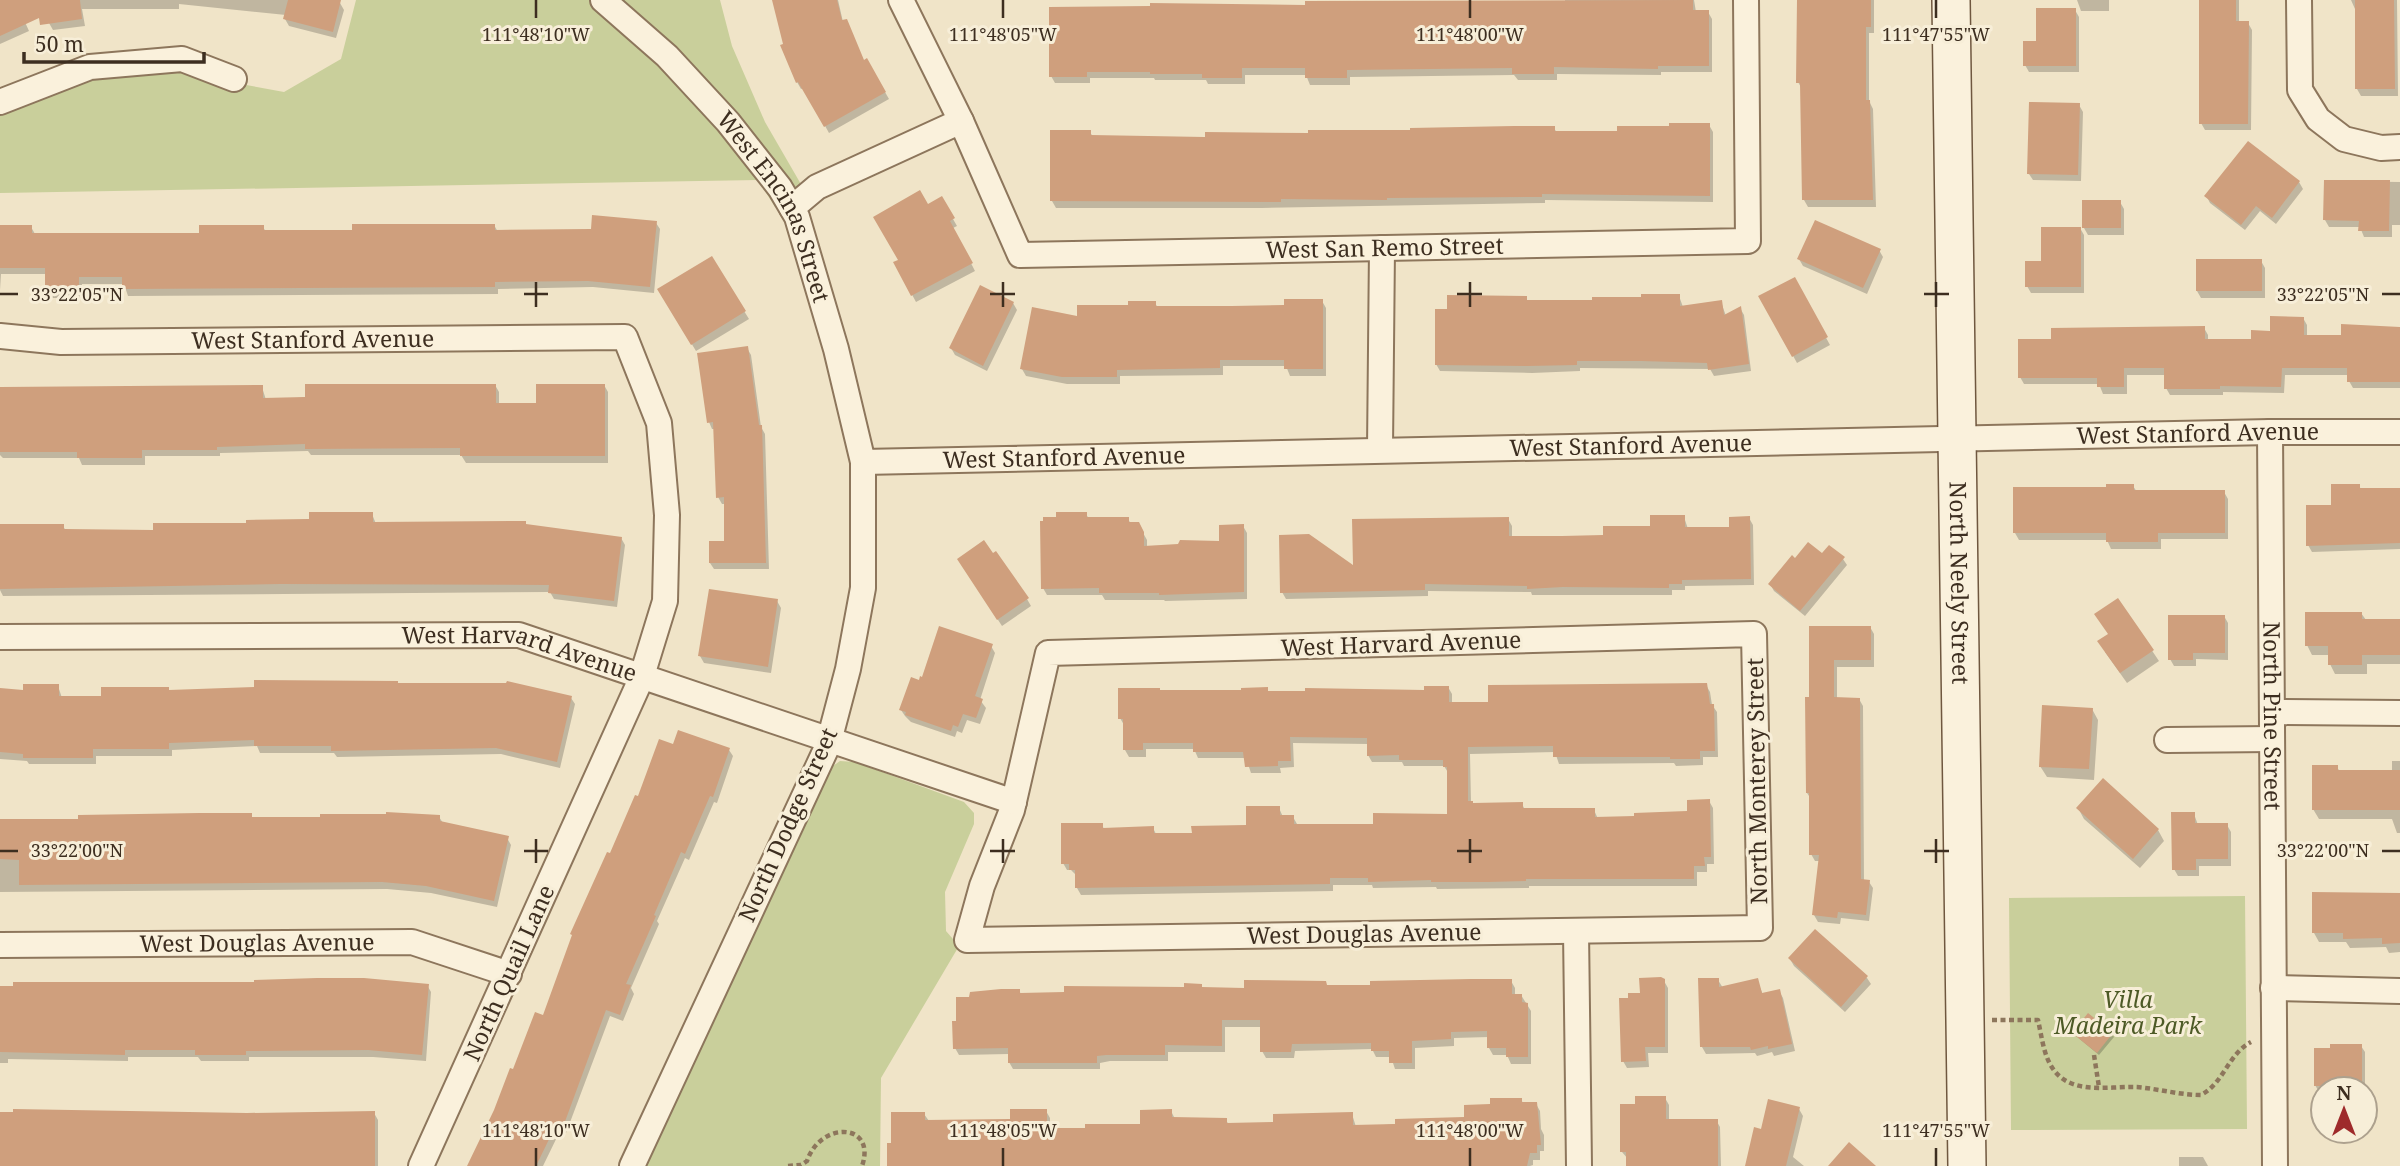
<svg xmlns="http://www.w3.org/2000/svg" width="2400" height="1166" viewBox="0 0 2400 1166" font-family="'Noto Serif',serif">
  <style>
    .green { fill: #c9cf9b }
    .shadow { fill: #0003 }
    .building { fill: #cf9f7d }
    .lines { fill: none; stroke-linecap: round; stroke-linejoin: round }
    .street-casing { stroke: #8d765c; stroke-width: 28 }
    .secondary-casing { stroke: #6f573f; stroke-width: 40 }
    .path { stroke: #8d765c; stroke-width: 4.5; stroke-dasharray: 5 3.5; stroke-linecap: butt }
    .street { stroke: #faf1dc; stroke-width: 24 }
    .secondary { stroke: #faf1dc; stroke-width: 37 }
    .ticks { fill: none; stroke: #3d2e20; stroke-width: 2.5 }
    .labels { text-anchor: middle; stroke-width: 6; stroke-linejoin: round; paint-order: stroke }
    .street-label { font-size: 23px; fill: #3d2e20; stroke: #f7eed8 }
    .park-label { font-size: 23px; font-style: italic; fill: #4d5a26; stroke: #f7eed8 }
    .ticks-label { font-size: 18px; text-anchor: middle; fill: #3d2e20; stroke: #f7eed8; stroke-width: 6; stroke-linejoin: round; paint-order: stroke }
  </style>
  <rect width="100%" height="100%" fill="#f0e4c8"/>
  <path class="green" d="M356 0H720L732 46 765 122 802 186 775 207 758 180 0 193V113L103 73 191 65 241 84 284 92 341 59Z
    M840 761 855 762 964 802 974 813V824L945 892 946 931 959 946 881 1078 880 1166H644L826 771Z
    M2245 896 2247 1129 2011 1130 2009 898Z"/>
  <path class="shadow" d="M0 0H15L29 31 0 44Z
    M46 0H332L340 3 344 10 336 38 289 26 285 19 286 15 179 4V9H82L85 26 53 30 49 23Z
    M773 0H838L843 22 864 62 867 61 889 99 829 133 804 88 801 89 797 82Z
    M1565 0H1694L1696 12H1708L1712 19V72H1661V75L1557 74V80H1518L1514 75 1350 77V85H1310L1306 75H1245V84H1208L1206 80H1155L1154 78H1090V83H1055L1051 76 1306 6 1565 2Z
    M1798 0H1874V33H1869V101L1873 109 1876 207H1808L1804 200 1802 89 1798 82Z
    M2077 0H2109V11H2081Z
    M2201 0H2239V23H2248L2252 30 2251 130H2205L2201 123Z
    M2351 0H2397L2398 96H2361L2357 89 2355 9Z
    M2075 10 2079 17V72H2029L2025 65 2038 42Z
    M2079 105 2083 112 2081 181 2033 180 2029 174Z
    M1709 125 1713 132V202L1545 200V203L1262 208H1056L1052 201 1090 132 1093 137 1206 139 1554 128 1557 133H1619Z
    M2325 181 2400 182V225H2392V237H2364L2360 227H2329L2325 220Z
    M2299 182 2303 189 2276 224 2260 211 2245 230 2210 203 2207 197Z
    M941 198 957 226 953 228 975 271 916 302 895 263 900 260 927 206Z
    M2120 202 2124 209V235H2088L2084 228Z
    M656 223 660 229 654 293 593 287 498 289V294L128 296 124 284H82V298H51L47 291V274H1L0 290V227H31L35 234H201L263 227 266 232H353L494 225 498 232 592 230Z
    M2080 228 2084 235V293H2031L2027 286 2043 262Z
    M1879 250 1883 257 1867 294 1803 266 1799 259Z
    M711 258 749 319 696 351 659 290Z
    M2261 261 2265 268V298H2201L2197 291Z
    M1794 279 1830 345 1797 363 1761 297Z
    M1679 296 1683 307 1721 302 1726 316 1740 308 1744 315 1751 371 1714 376 1710 369 1580 368V371L1532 373 1440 371 1436 364 1526 298 1528 302H1594Z
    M1322 301 1326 308V376H1290L1286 366H1223V375L1120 376V384H1067L1026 376 1022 369 1078 318 1155 303 1158 308 1286 307Z
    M1013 303 1017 310 987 371 955 355 951 348Z
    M2303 318 2307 325V337H2342L2400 328V388H2353L2349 381V375H2285L2284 393 2223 392V395H2170L2166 388V375H2127V394H2103L2099 384H2024L2020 377 2053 340 2204 328 2208 335V340H2253Z
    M747 348 751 355 761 427 765 434 769 569H714L710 563 726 543V504H722L718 497 715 429H712L709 422Z
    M495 385 499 392V405H538L604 385 608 392V463H466L461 455H311L308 451 220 453V456H145V465H82L79 458H3L0 455V389L262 387 266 400Z
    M2133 486 2137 492H2224L2228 499V539H2161V549H2111L2107 540H2019L2015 533Z
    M2359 486 2361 489H2400V549L2312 552 2308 545 2333 507Z
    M372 514 376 524 527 526 621 538 625 545 617 607 554 599 550 592 3 596 0 590V526H63L66 531 154 532Z
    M1086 514 1089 519H1128L1131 524H1138L1147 540V548L1221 543 1243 526 1247 533V599L1165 601 1164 600H1105L1102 595H1047L1043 588Z
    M1684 517 1688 529H1731L1749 518 1753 525 1754 585 1685 586V590H1672V595H1532L1531 592 1428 591V596L1286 599 1282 592 1508 519 1512 526V537H1605L1652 528Z
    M1822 556 1843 559 1847 565 1805 616 1774 591 1770 584 1796 560Z
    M963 566 1027 599 1031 606 1002 626Z
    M2118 600 2159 661 2127 683 2105 652Z
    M777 601 781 608 771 673 704 663 700 656Z
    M2361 613 2366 620H2400V664H2367V674H2335L2330 664V655H2312L2307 645Z
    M2224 616 2228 623V660L2196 659V666H2174L2170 659Z
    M1811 627H1870L1874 634V667H1837V699H1859L1863 706 1864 881 1869 882 1873 888 1869 921 1841 918 1840 924 1818 922 1814 915 1820 861H1815L1811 854V799L1807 793Z
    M991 646 995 653 980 700 986 708 980 724 967 720 962 733 957 731 955 737 911 722 905 716 901 710 923 679Z
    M1706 685 1710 692 1712 705 1717 712 1718 757H1703V765L1676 766 1674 763 1559 764 1555 752 1470 754 1471 802 1474 805 1522 804 1525 810H1594L1598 819 1689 813 1709 801 1713 808 1714 864H1707V872H1697V886H1529V888L1437 889 1436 887 1373 888 1372 885H1333V891L1081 895 1077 888V876L1071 870H1067L1063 863 1102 825 1104 829 1153 828 1156 834H1193L1248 827 1279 808 1283 817H1293L1297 824 1375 826 1449 816V774L1444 766H1404L1402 762H1372L1368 755V744L1293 743 1294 767 1280 768 1281 773H1251L1246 758H1198L1194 749H1146V757H1129L1125 750 1124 725 1120 718 1161 692H1243L1267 689 1269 693 1426 691 1448 687 1452 694V704H1490Z
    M58 686 62 698H103L169 691 571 698 575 704 560 768 501 754 337 757 334 753H260L257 746 172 750V756H96V764H29L27 761 0 759V690L25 692Z
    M2092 709 2098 720 2094 780 2047 777 2040 766Z
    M674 746 729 750 733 756 717 803 714 802 689 860 685 858 657 921 659 924 631 988 634 994 623 1021 610 1016 566 1133 560 1131 543 1166H468L514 1071 544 1017 611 856 639 799Z
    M2392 761H2400V833H2397L2392 819H2319L2313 809 2337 767 2340 772H2392Z
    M2078 808 2158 830 2164 841 2140 868 2084 819Z
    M2194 814 2198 825H2227L2231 832V866H2199V876H2178L2174 869Z
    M439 817 443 823 507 838 511 845 497 907 431 893 387 889 0 892V820Z
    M2400 894V952L2389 953 2386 947 2350 948 2346 942H2319L2314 933Z
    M1816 931 1867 978 1871 984 1845 1012 1794 966 1790 959Z
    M1718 980 1723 988 1757 980 1763 995 1779 991 1783 998 1795 1051 1774 1056 1772 1052 1757 1056 1755 1053 1706 1054 1702 1047Z
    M1511 981 1515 988V995H1521L1531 1011V1064H1511L1507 1055H1493L1489 1048V1037L1454 1038V1046L1415 1048V1069H1395L1391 1057H1376L1372 1049 1295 1051 1294 1058H1266L1262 1051V1027H1225V1052H1168V1061H1110L1100 1063V1069H1013L1009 1062V1054L959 1055 955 1048 1019 991 1022 995 1185 989 1201 985 1203 989 1245 990Z
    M1664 981 1668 988V1053H1648L1649 1067 1627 1068 1623 1061 1641 995Z
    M427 985 431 992 426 1061 373 1057H249V1061H201L198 1057H128V1061L8 1059V1063H0V987Z
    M2112 1034 2114 1037 2099 1055 2076 1036Z
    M2361 1046 2365 1052V1089H2323V1092H2319L2315 1085Z
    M1665 1098 1669 1105V1120H1716L1720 1127 1721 1166H1628V1159L1622 1152 1637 1106Z
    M1521 1100 1524 1104H1536L1540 1111 1541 1129 1544 1135V1151H1540V1160H1533V1165L1530 1166H888L893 1145 924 1114 929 1121H1011L1046 1111 1050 1118V1130L1142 1125 1171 1111 1175 1119 1226 1120 1229 1125 1275 1124 1352 1114 1356 1127 1466 1119 1492 1106Z
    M1799 1109 1803 1116 1793 1157 1804 1166H1747L1762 1131Z
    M374 1113 378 1120V1166H0V1114Z
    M2179 1157H2203L2208 1166H2179Z"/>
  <path class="building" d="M0 0H80L82 19 40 25 39 18 0 36Z
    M288 0H341L333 32 283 19Z
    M772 0H837L842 20 847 19 864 60 867 58 886 92 824 127 798 82 796 83 780 45 783 44Z
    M1693 0V10H1709V66H1658V69L1554 67V74H1512V68L1347 70V78H1305V68H1242V78H1202V74H1150V72H1087V77H1049V7L1150 6V3L1305 5V1Z
    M1797 0H1871V27H1866V100H1870L1873 200H1802L1800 83H1796Z
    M2199 0H2236V21H2249L2248 124H2199Z
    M2355 0H2394L2395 89H2355Z
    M2036 8H2076V66H2023V41H2036Z
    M2029 102 2080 103 2078 175 2027 174Z
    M1669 123H1710V196L1542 194V197L1387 198V200L1281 199V202L1050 201V130H1091V135L1205 137V132L1308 133V130H1410V128L1514 126H1555V131H1617V126H1669Z
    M2248 141 2300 181 2272 218 2256 206 2241 225 2204 196Z
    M2324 180H2390L2389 231H2358L2359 221 2323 220Z
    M920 190 928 204 942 196 955 218 950 221 973 263 911 296 893 262 898 260 873 217Z
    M2082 200H2121V228H2082Z
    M592 215 657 221 650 287 588 281 495 282V287L122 289V277H79V292H45V268H0V225H32V233H199V225H264V230H352V224H495V230L591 229Z
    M1815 220 1881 249 1863 288 1797 259Z
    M2041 227H2081V287H2025V261H2041Z
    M712 256 746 311 691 345 657 289Z
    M2196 259H2262V291H2196Z
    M1795 277 1828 337 1792 357 1758 296Z
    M980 285 1014 302 983 366 949 348Z
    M1641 294H1680V306L1722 300 1724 315 1741 306 1749 364 1708 370 1707 363 1641 361H1577V365L1527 366 1435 365V309H1447V295L1527 296V300H1592V297H1641Z
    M1284 299H1323V369H1284V360H1220V368L1117 370V377H1062L1020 369 1032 307 1077 316V305H1128V301H1156V306H1232L1284 305Z
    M2270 316 2304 317V335H2341V324L2400 327V382H2347V368H2282L2281 387 2220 386V389H2164V368H2124V387H2097V378H2018V339H2051V328L2205 326V339H2251V330L2270 331Z
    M748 346 759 425H762L766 563H709V541H724V497L716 498 713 422 707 423 697 353Z
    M305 384H496V403H536V384H605V456H460V448L305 449V444L217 447V450H142V458H77V452H0V387L263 385V398L305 397Z
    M2106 484H2134V490H2225V533H2158V542H2106V533H2013V487H2106Z
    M2331 484H2360V488H2400V543L2306 546V505H2331Z
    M309 512H373V522L526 521V524L622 537 614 601 548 593 549 585 280 584 0 589V524H64V529L153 530V523H246V520L309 519Z
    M1056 512H1087V517H1129V522H1139L1144 532V546L1178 544 1180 540 1219 541V525L1244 524V592L1159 595V593H1099V588L1041 589 1040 521H1043V517H1056Z
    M1650 515H1685V527H1729V517L1750 516 1751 579 1682 580V584H1669V588L1563 587 1527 589V586L1425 584V590L1280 593 1279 535 1309 534 1353 565 1352 519 1509 517V536H1562L1603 535V526H1650Z
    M984 540 993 553 996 551 1029 598 997 620 957 559Z
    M1808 542 1822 553 1829 545 1845 557 1800 611 1768 584 1792 555 1795 558Z
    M709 589 778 599 768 667 698 656Z
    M2118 598 2154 650 2120 673 2097 641 2108 634 2094 614Z
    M2305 612H2362V619H2400V655H2362V665H2328V646H2305Z
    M2168 615H2225V653H2193V660H2168Z
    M939 626 993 644 975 696 983 699 976 718 963 714 958 727 953 725 951 731 905 715 906 712 899 710 911 677 919 680 920 676 922 677Z
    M1809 626H1871V660H1834V697L1860 698 1861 879 1870 880 1866 915 1838 912 1837 918 1812 915 1819 855H1809V793H1806L1805 697H1809Z
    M254 680 398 681V683H506L507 681 572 696 557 762 496 748 331 751V746H254V740L169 743V749H93V758H23V754L0 752V688L23 690V684H59V696H101V687H169V690L254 687Z
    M1707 683 1710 704H1714L1715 751H1700V759H1670V757H1553V746L1468 747V801H1473V803L1523 802V808H1595V817L1634 816V813L1687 811V800L1710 799 1711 857H1704L1705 866H1694V879H1526V881L1488 882H1431V880L1368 882V878H1330V884L1075 888V870H1069V864H1061V823H1103V828L1154 826V833H1192L1191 826 1246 825V806H1280V815H1294V824H1373V813L1447 814V767H1443V760H1399V755L1367 756V738L1290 737 1291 761H1278V766L1245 767 1243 752H1193V743H1143V750H1123V719H1118V688H1160V690H1241V688L1268 687V691H1305V688L1424 690V686H1449V702H1488V685Z
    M2042 705 2093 708 2089 769 2039 767Z
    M678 730 730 748 713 797 710 796 685 854 681 852 654 915 656 916 626 984 631 985 620 1015 606 1010 563 1127 556 1125 536 1166H467L494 1110 510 1068 513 1069 535 1012 543 1015 572 935 570 934 607 852 610 853 635 795 638 796 659 739 673 744Z
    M2312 765H2338V770H2400V810H2312Z
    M2103 778 2159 829 2133 859 2076 808Z
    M386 812 440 815V821L509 836 494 901 426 886 382 882 19 885V860L0 859V819H78V815L199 813H252V817H320V814H386Z
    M2171 812H2195V823H2228V859H2196V870H2172Z
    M2312 892 2400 893V943L2382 944V938L2343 939V933H2312Z
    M1815 929 1868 976 1841 1007 1788 958Z
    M1661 977 1665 979V1047H1645L1646 1061 1621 1062 1619 998H1628V993H1640L1639 978Z
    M317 978H364L429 984 422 1055 368 1050 246 1051V1055H195V1050H125V1055L0 1052V986H13V982H254V980Z
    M1698 978H1719V987L1758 978 1762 993 1780 989 1792 1044 1768 1049V1046L1751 1050 1750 1047H1700Z
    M1471 979H1512V994H1522V1002L1528 1003V1057H1506V1048H1487V1031L1451 1032V1039L1412 1041V1063H1389V1051H1371V1043L1292 1044 1291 1052H1260V1020H1222V1046L1165 1045V1055H1106L1097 1056V1063H1008V1048L953 1049 952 1021H956V997H969L970 992 1001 989H1020V993L1064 992V986L1184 987V983L1202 984V987L1244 988V980L1326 981 1327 985H1370V981Z
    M2088 1013 2113 1033 2097 1053 2072 1033Z
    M2330 1044H2362V1086H2314V1048H2330Z
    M1635 1096H1666V1119H1718V1166H1626V1152H1620V1104H1635Z
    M1490 1098H1522V1102H1537L1541 1145H1537V1153H1530L1527 1166H887V1143H891V1112H925V1120L1010 1119V1109H1047V1128H1085V1124H1140V1110L1172 1109V1117L1227 1118V1123L1273 1122V1114L1353 1112V1125L1395 1124V1119L1464 1117V1105L1490 1104Z
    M1768 1099 1800 1107 1786 1166H1745L1754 1127 1761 1129Z
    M13 1109 247 1113 375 1111V1166H0V1112H13Z
    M1849 1142 1876 1166H1828Z"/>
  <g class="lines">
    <defs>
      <g id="street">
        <path id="s1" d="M603 0 667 56 728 122 780 188 797 217 836 349 863 462V588L848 669 828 745 632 1166"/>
        <path id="s2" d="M901 0 961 121 1020 255 1748 241 1746 0"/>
        <path d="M2299 0 2300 90 2318 119 2344 139 2381 148 2400 147"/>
        <path d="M0 102 90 67 182 59 234 79"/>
        <path d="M792 208 817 187 961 121"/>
        <path id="s3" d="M0 336 61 342 625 337 659 423 667 515 665 601 641 679 421 1166"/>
        <path id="s4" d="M2270 432 2275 1166"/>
        <path d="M1380 449 1382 248"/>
        <path id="s5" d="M863 462 2270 432H2400"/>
        <path d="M1754 634 1760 928 967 940 982 886 1012 810 1048 653Z"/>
        <path id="s6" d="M0 637 519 635 1014 802"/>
        <path d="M2272 712 2400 713"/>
        <path d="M2167 740 2272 739"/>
        <path d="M1576 931 1579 1166"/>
        <path id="s7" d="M0 945 412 942 509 974"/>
        <path d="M2273 988 2400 991"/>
      </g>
      <g id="secondary">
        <path id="s8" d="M1951 0 1967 1166"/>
      </g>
    </defs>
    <use href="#street" class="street-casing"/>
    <use href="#secondary" class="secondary-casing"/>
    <path class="path" d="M1992 1020H2038C2041 1033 2043 1050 2049 1062 2066 1097 2105 1086 2137 1087 2159 1089 2180 1095 2201 1095 2224 1083 2228 1054 2251 1042
      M2094 1055 2099 1087
      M788 1166 801 1165 807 1161C821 1120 877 1123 862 1166"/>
    <use href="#street" class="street"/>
    <use href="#secondary" class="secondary"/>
  </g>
  <path class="ticks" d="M536 0V18M1003 0V18M1470 0V18M1936 0V18M536 282V307M1003 282V307M1470 282V307M1936 282V307M0 294H18M524 294H548M990 294H1015M1457 294H1482M1924 294H1949M2382 294H2400M536 839V863M1003 839V863M1470 839V863M1936 839V863M0 851H18M524 851H548M990 851H1015M1457 851H1482M1924 851H1949M2382 851H2400M536 1148V1166M1003 1148V1166M1470 1148V1166M1936 1148V1166"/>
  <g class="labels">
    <g class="street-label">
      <text dy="8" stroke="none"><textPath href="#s1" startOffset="273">West Encinas Street</textPath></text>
      <text dy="8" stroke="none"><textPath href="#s2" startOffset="646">West San Remo Street</textPath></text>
      <text dy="8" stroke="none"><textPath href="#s3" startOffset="313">West Stanford Avenue</textPath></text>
      <text dy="8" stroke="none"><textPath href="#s5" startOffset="1335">West Stanford Avenue</textPath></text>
      <text dy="8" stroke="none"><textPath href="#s5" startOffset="768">West Stanford Avenue</textPath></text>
      <text dy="8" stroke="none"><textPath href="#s5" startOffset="201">West Stanford Avenue</textPath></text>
      <text dy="8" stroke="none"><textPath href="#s8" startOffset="583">North Neely Street</textPath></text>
      <text transform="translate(1401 644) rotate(-2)" y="8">West Harvard Avenue</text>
      <text dy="8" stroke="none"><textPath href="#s6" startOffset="522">West Harvard Avenue</textPath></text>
      <text dy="8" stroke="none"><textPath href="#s4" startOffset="284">North Pine Street</textPath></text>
      <text transform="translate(1757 781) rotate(-91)" y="8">North Monterey Street</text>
      <text transform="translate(788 825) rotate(-66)" y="8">North Dodge Street</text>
      <text transform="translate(1364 934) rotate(-1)" y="8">West Douglas Avenue</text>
      <text dy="8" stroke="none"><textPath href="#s7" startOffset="257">West Douglas Avenue</textPath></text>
      <text transform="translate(509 973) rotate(-66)" y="8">North Quail Lane</text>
    </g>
    <g class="park-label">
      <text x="2128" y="1008">Villa<tspan x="2128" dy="26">Madeira Park</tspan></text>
    </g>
  </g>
  <g class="ticks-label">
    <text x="536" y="41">111°48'10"W</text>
    <text x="1003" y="41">111°48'05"W</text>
    <text x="1470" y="41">111°48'00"W</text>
    <text x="1936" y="41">111°47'55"W</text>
    <text x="77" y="301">33°22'05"N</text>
    <text x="2323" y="301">33°22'05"N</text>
    <text x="77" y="857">33°22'00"N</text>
    <text x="2323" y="857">33°22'00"N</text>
    <text x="536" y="1137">111°48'10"W</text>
    <text x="1003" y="1137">111°48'05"W</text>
    <text x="1470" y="1137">111°48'00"W</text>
    <text x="1936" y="1137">111°47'55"W</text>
  </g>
  <g transform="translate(2344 1110)"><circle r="33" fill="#f7eed8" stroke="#ada18e" stroke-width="2"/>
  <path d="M0-5L12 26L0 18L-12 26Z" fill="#9e2a2b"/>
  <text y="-10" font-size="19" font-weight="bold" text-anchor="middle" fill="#3d2e20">N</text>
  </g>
  <path d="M24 52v10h180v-10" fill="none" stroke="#3d2e20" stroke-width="3.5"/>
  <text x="35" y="52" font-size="21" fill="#3d2e20" stroke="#f7eed8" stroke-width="5" paint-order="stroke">50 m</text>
</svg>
